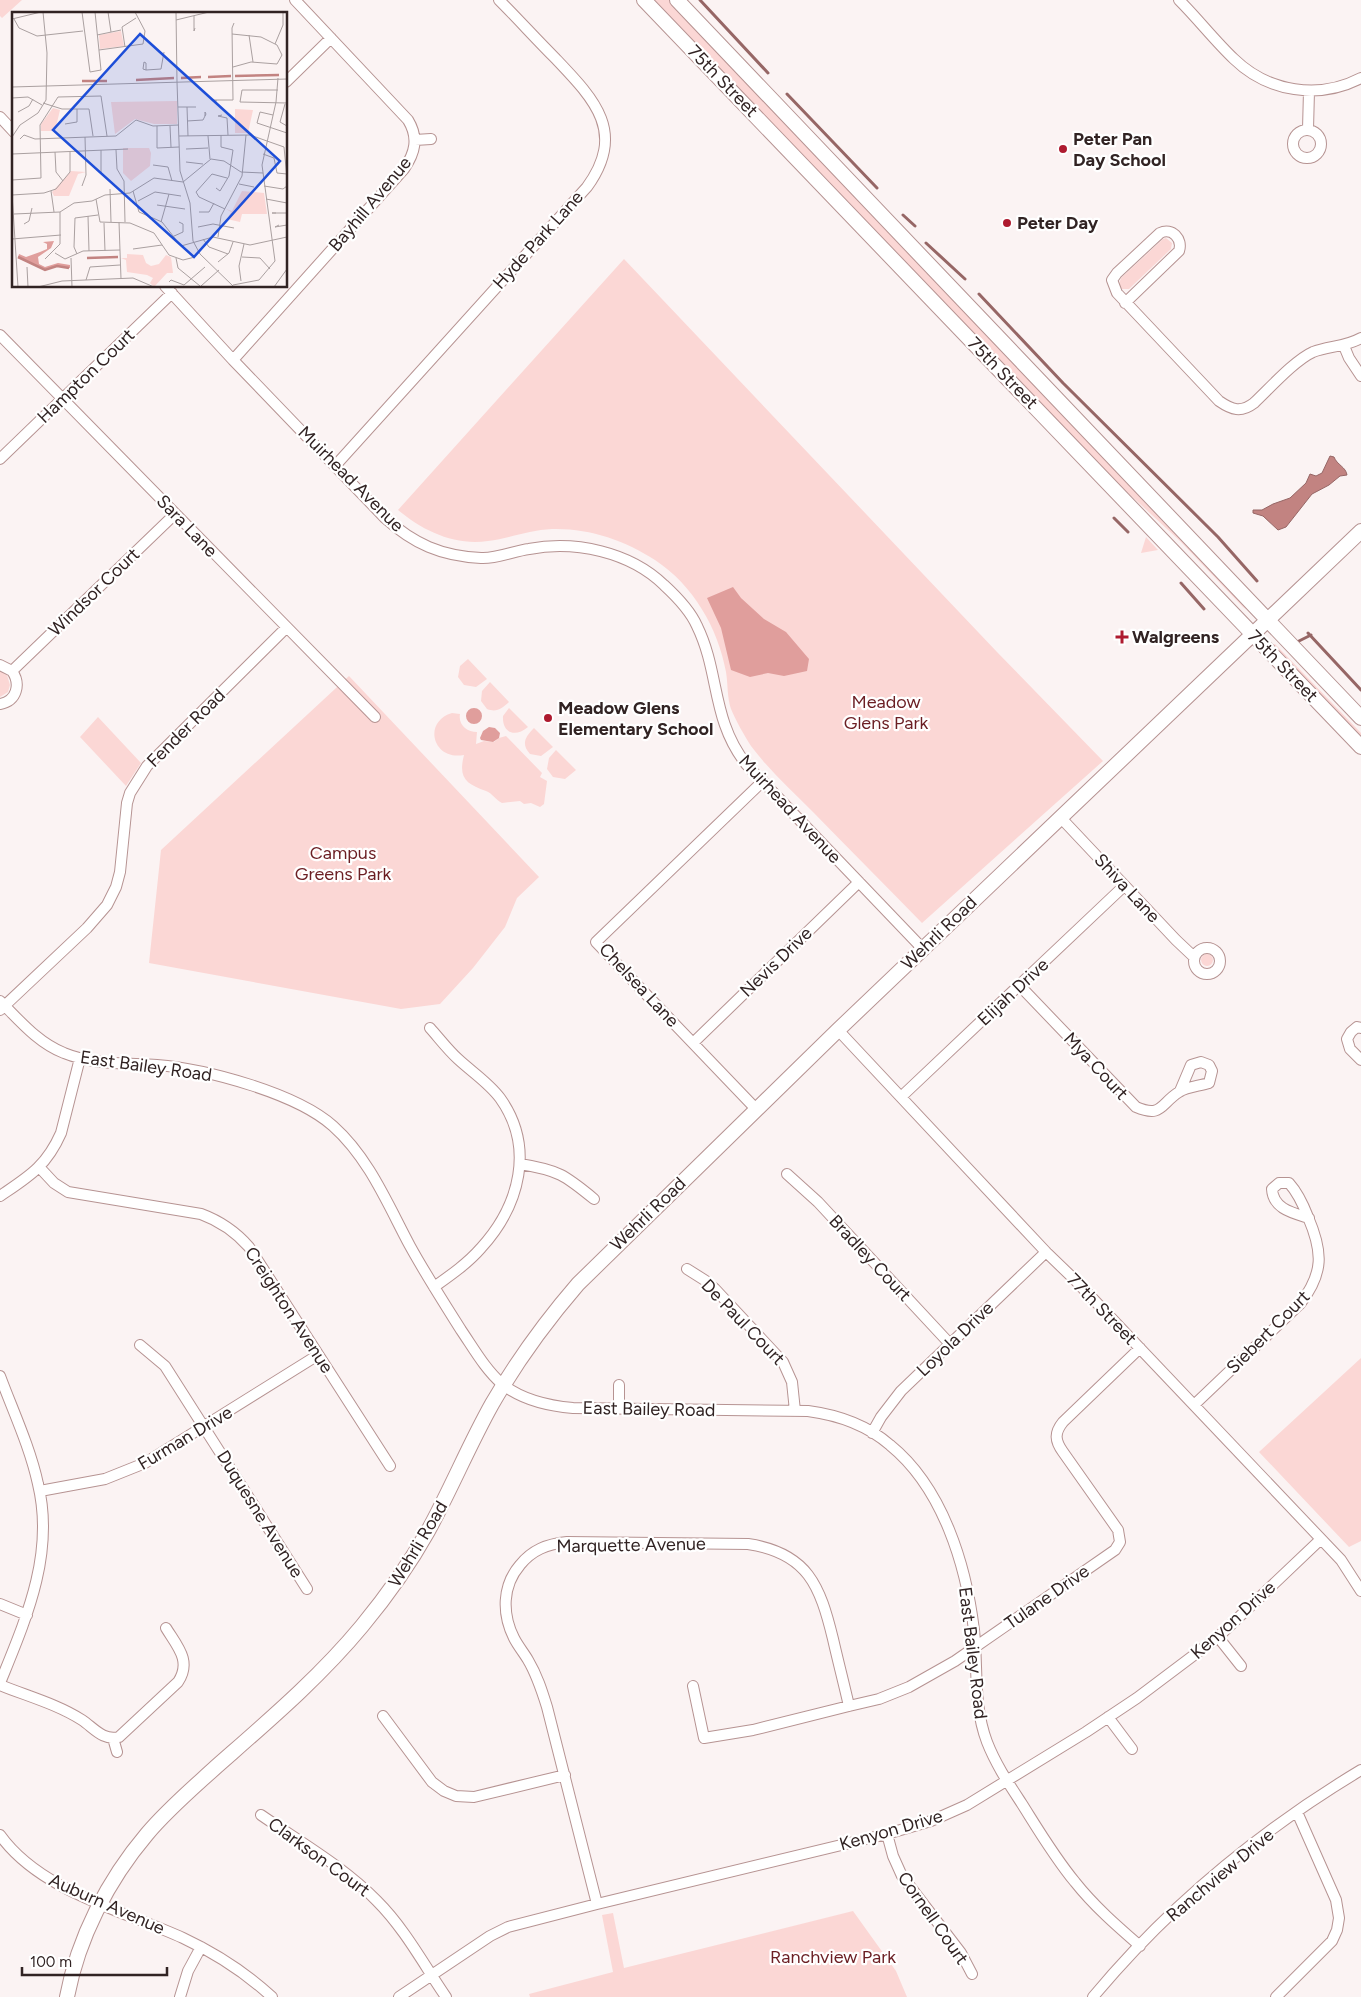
<svg xmlns="http://www.w3.org/2000/svg" width="1361" height="1997" viewBox="0 0 1361 1997" font-family="Figtree,sans-serif">
  <style>
    .green { fill: #fbd7d5 }
    .forest { fill: #e09e9c }
    .water { fill: #c28381; stroke: #966665 }
    .lines { fill: none; stroke-linecap: round; stroke-linejoin: round }
    .stream { stroke: #966665; stroke-width: 3 }
    .street-casing { stroke: #b69392; stroke-width: 12 }
    .secondary-casing { stroke: #b69392; stroke-width: 16 }
    .street { stroke: #fff; stroke-width: 10 }
    .secondary { stroke: #fff; stroke-width: 14 }
    .poi-dot { fill: #ae1a2f; stroke: #fff; stroke-width: 2 }
    .labels { text-anchor: middle; stroke-width: 4.5; stroke-linejoin: round; paint-order: stroke }
    .street-label { font-size: 18px; fill: #312323; stroke: #fff }
    .poi-label { font-size: 18px; font-weight: bold; fill: #312323; stroke: #fff; text-anchor: start }
    .park-label { font-size: 18px; fill: #6b1e23; stroke: #fff }
    .inset-river { fill: none; stroke: #c28381; stroke-width: 2.5 }
    .inset-road { fill: none; stroke: #aaa0a0; stroke-width: 1 }
    .view { fill: #1d4ed8; fill-opacity: 0.15; stroke: #1d4ed8; stroke-width: 2.5 }
    .inset-edge { fill: none; stroke: #312323; stroke-width: 2.5 }
  </style>
  <rect width="100%" height="100%" fill="#fbf3f3"/>
  <path class="green" d="M0 0H22L2 18 0 16Z
    M653 0H669L1248 607 1246 609 1243 607 1180 541 1113 479Z
    M1166 238 1172 243 1171 249 1129 289H1122L1119 284 1121 278 1163 239Z
    M624 259 997 652 1103 761 922 923C886 886 849 849 813 812 792 791 769 770 751 746 744 735 736 721 731 709 727 698 728 684 726 672 718 628 693 585 655 560 624 540 589 528 552 529 530 530 510 538 488 541 455 546 423 531 398 510Z
    M1146 537 1158 550 1141 553Z
    M1275 644 1361 733V738L1273 645Z
    M468 659 487 679 476 687 464 685 458 677 460 666Z
    M0 671 7 675 10 685 8 692 0 697Z
    M349 676 539 877 517 898 505 927 473 968 440 1004 401 1009 149 963 161 850Z
    M490 682 509 702C502 708 497 713 487 709L481 701 482 691Z
    M509 708 528 727C515 738 502 733 503 716Z
    M452 713 460 714C458 725 467 732 477 732L476 744 484 741 494 742 499 738 506 736 542 773 540 777 547 781 544 804 540 807 531 803 524 804 520 801 502 803C496 800 492 793 486 791 466 784 458 778 464 755 433 761 422 722 452 713Z
    M98 717 141 763 126 786 80 737Z
    M534 728 553 747 541 756 530 754C521 744 525 737 534 728Z
    M556 750 576 770 565 779 553 777 547 769 549 758Z
    M1201 960a6 6 0 1 1 12 0a6 6 0 1 1-12 0Z
    M1361 1358V1541L1349 1547 1259 1452Z
    M853 1911 896 1971 907 1997H530L529 1994 613 1972 602 1915 613 1913 624 1968Z"/>
  <path class="forest" d="M733 587 741 598 764 619 786 632 809 659 807 671 784 676 768 673 750 677 731 670 721 628 707 598Z
    M466 716a8 8 0 1 1 16 0a8 8 0 1 1-16 0Z
    M489 727 495 728 500 733 499 738 493 742 481 740 480 738 483 731Z"/>
  <path class="water" d="M1330 456 1334 457C1337 465 1346 467 1347 475L1340 476 1329 485 1312 494 1286 527 1278 530 1263 516 1253 513V510H1262L1273 504 1290 498 1306 483 1310 474 1316 476 1322 473Z"/>
  <g class="lines">
    <path class="stream" d="M700 0 768 73
      M787 94 877 188
      M903 215 915 226
      M926 243 965 279
      M979 294 1063 383 1218 537 1257 581
      M1114 518 1128 532
      M1181 583 1204 609
      M1308 633 1361 690
      M1297 642 1311 635"/>
    <defs>
      <path id="street" d="M1179 0C1198 19 1215 41 1234 59 1268 92 1319 100 1361 78
        M286 82 331 38
        M0 117 14 132
        M1308 129 1309 91
        M1293 144a14 14 0 1 1 28 0a14 14 0 1 1-28 0Z
        M415 140 431 139
        M165 286 233 360 385 518C414 544 441 556 481 558 496 559 514 551 529 549 575 540 630 552 664 585 676 596 690 610 697 626 720 673 711 719 746 764L923 949
        M1125 303 1179 251C1183 239 1172 227 1160 233L1117 273 1112 280 1117 293 1219 401C1232 410 1241 413 1254 403 1269 389 1295 360 1313 352 1329 346 1345 347 1361 338
        M0 335 375 717
        M1344 346 1349 358 1361 376
        M233 360 404 169C415 153 419 138 408 120L295 0
        M0 459 172 293
        M335 466 587 187C627 132 594 99 555 58 536 39 518 19 499 0
        M0 665 12 671C21 684 17 701 0 704
        M12 671 175 514
        M1061 818 1176 940 1194 957
        M1194 961a13 13 0 1 1 26 0a13 13 0 1 1-26 0Z
        M1020 986 1136 1107C1162 1118 1160 1104 1179 1092 1186 1087 1200 1086 1209 1083L1212 1071 1209 1065 1201 1062 1191 1065 1180 1091
        M0 1001C19 1020 38 1043 64 1053 93 1065 126 1063 157 1065 206 1069 296 1093 333 1126 369 1158 388 1205 410 1246 426 1275 444 1303 461 1330 474 1349 485 1369 502 1384 522 1400 549 1406 573 1408L808 1411C838 1415 867 1425 890 1445 943 1488 966 1565 974 1630 978 1668 973 1705 987 1742 996 1765 1009 1784 1022 1804 1039 1831 1055 1858 1075 1882 1094 1906 1117 1926 1140 1946
        M0 1010 87 928 107 905 116 887 120 872 127 803 130 793 147 766 286 628
        M430 1028C439 1038 448 1050 458 1059 472 1072 489 1083 500 1098 535 1147 520 1205 481 1248 468 1263 451 1275 434 1287
        M1361 1028 1357 1027 1351 1032 1347 1039 1350 1049 1361 1060
        M838 1030 1046 1252 1076 1281 1341 1560 1361 1591
        M693 1043 859 882
        M901 1097 1124 886
        M756 1109 596 942 763 781
        M520 1164C558 1170 565 1175 594 1199
        M40 1168 54 1183 68 1192 201 1214C220 1221 235 1231 249 1247L390 1466
        M787 1174 818 1202 950 1344
        M0 1196C28 1177 46 1167 61 1133L80 1058
        M687 1269 706 1281 715 1289 783 1362 792 1382 795 1411
        M140 1345 165 1366 307 1589
        M0 1376C13 1411 30 1447 38 1484 55 1554 26 1619 0 1683
        M1194 1405 1300 1304C1324 1273 1323 1252 1308 1217 1303 1204 1298 1193 1289 1183H1279L1272 1189C1273 1209 1293 1213 1309 1218
        M619 1408V1385
        M872 1433 881 1417 901 1391 1046 1252
        M40 1491 105 1479 145 1463 318 1355
        M0 1604 27 1615
        M1218 1637 1241 1666
        M0 1685C27 1696 57 1704 82 1720 94 1728 103 1741 119 1737L178 1682C192 1661 177 1646 166 1628
        M693 1686 704 1738 753 1730 849 1706 879 1699 909 1687 955 1661 1115 1550 1120 1542 1118 1530 1063 1452C1055 1441 1054 1433 1063 1422L1140 1348
        M383 1716 432 1782 444 1791 456 1796 474 1797 565 1775
        M1108 1717 1132 1749
        M113 1738 117 1752
        M261 1815C300 1842 344 1867 377 1901 405 1929 424 1965 446 1997
        M887 1834 893 1856 902 1876 961 1953 972 1974
        M0 1835C40 1891 122 1910 183 1938 215 1953 246 1973 272 1997
        M597 1904 547 1707C542 1691 537 1675 528 1660 524 1653 518 1646 514 1638 502 1614 502 1586 520 1565 532 1550 547 1544 567 1542L748 1544C808 1553 820 1586 833 1639 838 1661 844 1684 849 1706
        M180 1997 188 1971 201 1947
        M399 1997 490 1936 508 1927 597 1904 887 1834 931 1821 967 1805 1086 1732 1137 1698 1218 1637 1321 1539
        M1093 1997C1168 1907 1261 1830 1361 1770
        M1276 1997 1332 1941 1337 1930 1339 1918 1336 1900 1297 1812"/>
      <path id="secondary" d="M644 0 1361 747
        M677 0 1361 718
        M67 1997C78 1938 108 1880 147 1834 168 1809 193 1788 217 1766 267 1722 319 1678 362 1626 386 1597 409 1565 428 1531 451 1489 469 1445 492 1404 517 1361 546 1321 578 1284L838 1030 1361 531"/>
    </defs>
    <use href="#street" class="street-casing"/>
    <use href="#secondary" class="secondary-casing"/>
    <use href="#street" class="street"/>
    <use href="#secondary" class="secondary"/>
  </g>
  <g class="poi-dot">
    <circle cx="1063" cy="149" r="5"/>
    <circle cx="1007" cy="223" r="5"/>
    <path d="M1119.5 629.5h5v5h5v5h-5v5h-5v-5h-5v-5h5z"/>
    <circle cx="548" cy="718" r="5"/>
  </g>
  <g class="labels">
    <g class="street-label">
      <text transform="translate(723 81) rotate(46)" y="6">75th Street</text>
      <text transform="translate(370 204) rotate(-50)" y="6">Bayhill Avenue</text>
      <text transform="translate(538 240) rotate(-48)" y="6">Hyde Park Lane</text>
      <text transform="translate(1003 373) rotate(46)" y="6">75th Street</text>
      <text transform="translate(86 376) rotate(-44)" y="6">Hampton Court</text>
      <text transform="translate(351 479) rotate(45)" y="6">Muirhead Avenue</text>
      <text transform="translate(187 526) rotate(46)" y="6">Sara Lane</text>
      <text transform="translate(94 592) rotate(-44)" y="6">Windsor Court</text>
      <text transform="translate(1283 666) rotate(46)" y="6">75th Street</text>
      <text transform="translate(186 728) rotate(-45)" y="6">Fender Road</text>
      <text transform="translate(790 809) rotate(47)" y="6">Muirhead Avenue</text>
      <text transform="translate(1127 888) rotate(47)" y="6">Shiva Lane</text>
      <text transform="translate(939 933) rotate(-44)" y="6">Wehrli Road</text>
      <text transform="translate(776 962) rotate(-44)" y="6">Nevis Drive</text>
      <text transform="translate(639 985) rotate(47)" y="6">Chelsea Lane</text>
      <text transform="translate(1013 992) rotate(-43)" y="6">Elijah Drive</text>
      <text transform="translate(146 1066) rotate(8)" y="6">East Bailey Road</text>
      <text transform="translate(1096 1066) rotate(47)" y="6">Mya Court</text>
      <text transform="translate(648 1214) rotate(-44)" y="6">Wehrli Road</text>
      <text transform="translate(870 1258) rotate(47)" y="6">Bradley Court</text>
      <text transform="translate(1102 1309) rotate(46)" y="6">77th Street</text>
      <text transform="translate(289 1310) rotate(57)" y="6">Creighton Avenue</text>
      <text transform="translate(743 1322) rotate(46)" y="6">De Paul Court</text>
      <text transform="translate(1268 1332) rotate(-45)" y="6">Siebert Court</text>
      <text transform="translate(955 1339) rotate(-44)" y="6">Loyola Drive</text>
      <text transform="translate(649 1409) rotate(1)" y="6">East Bailey Road</text>
      <text transform="translate(185 1438) rotate(-31)" y="6">Furman Drive</text>
      <text transform="translate(260 1514) rotate(58)" y="6">Duquesne Avenue</text>
      <text transform="translate(418 1544) rotate(-59)" y="6">Wehrli Road</text>
      <text transform="translate(631 1545) rotate(-1)" y="6">Marquette Avenue</text>
      <text transform="translate(1047 1597) rotate(-35)" y="6">Tulane Drive</text>
      <text transform="translate(1233 1620) rotate(-42)" y="6">Kenyon Drive</text>
      <text transform="translate(973 1653) rotate(83)" y="6">East Bailey Road</text>
      <text transform="translate(891 1830) rotate(-16)" y="6">Kenyon Drive</text>
      <text transform="translate(319 1857) rotate(36)" y="6">Clarkson Court</text>
      <text transform="translate(1220 1875) rotate(-40)" y="6">Ranchview Drive</text>
      <text transform="translate(107 1904) rotate(24)" y="6">Auburn Avenue</text>
      <text transform="translate(933 1918) rotate(55)" y="6">Cornell Court</text>
    </g>
    <g class="poi-label">
      <text x="1073" y="145">Peter Pan<tspan x="1073" dy="21">Day School</tspan></text>
      <text x="1017" y="229">Peter Day</text>
      <text x="1132" y="643">Walgreens</text>
      <text x="558" y="714">Meadow Glens<tspan x="558" dy="21">Elementary School</tspan></text>
    </g>
    <g class="park-label">
      <text x="886" y="708">Meadow<tspan x="886" dy="21">Glens Park</tspan></text>
      <text x="343" y="859">Campus<tspan x="343" dy="21">Greens Park</tspan></text>
      <text x="833" y="1963">Ranchview Park</text>
    </g>
  </g>
  <g transform="translate(12 12)">
    <rect width="275" height="275" fill="#fbf3f3"/>
    <path d="M109 19 112 34 88 37 87 23ZM165 89V112H142L123 107 103 122 99 90ZM41 96 48 98 43 119H29V112ZM223 97 241 98 236 121H223ZM111 136H137L139 141 138 154 119 169 111 161ZM59 159 74 160 66 162 57 184H42L40 180ZM230 179 252 181 255 202H230L228 210 215 207 219 200 214 197 220 199ZM115 242 131 243 134 251 139 254 147 252 154 243 159 245 161 261H155L142 275 138 271 141 266 135 263 115 260 114 248 109 246H115Z" fill="#fbd7d5"/>
    <path d="M42 229 39 236 26 245 27 252 33 255 46 251 58 253V256L44 254 33 258 6 246 7 242 14 245 28 240 35 237V232L31 230Z" fill="#e09e9c"/>
    <path class="inset-river" d="M223 64 267 63M196 65 219 64M169 66 189 65M124 68 162 66M70 69H95M6 245 33 258 45 254 57 256M75 246 106 245"/>
    <path class="inset-road" d="M70 0 78 60 89 58 83 0M96 0 99 20M164 0 165 70M182 4V19L183 16M0 7 29 0M2 7 7 16 25 24 71 19M164 8 197 0M220 22 249 25 265 33 270 43 265 52 239 50 221 55M85 23 109 18M237 23 241 50M263 32 271 13V0M113 35 110 15 124 6M87 38 131 32 133 19 123 0M132 50 134 51V58L131 57ZM134 58 149 57 152 40M165 70 168 159 178 191 181 229 188 242 221 274M0 75 275 67M266 78H230L228 90 275 91M0 86 16 85 30 93M205 89 200 88H221L220 16 222 11M31 91 50 97H77L81 124M273 92 268 110 275 114M166 95H184M175 95 176 124M6 100 17 94 21 87M210 103 206 104 215 106 216 123M261 103 248 100 245 111 275 121M175 109 191 108 194 102 193 100V104M53 112 65 110V97M145 114V136L167 135M158 114 159 135M167 124 238 123 272 135 275 166M196 124 198 147M0 125 8 113 26 101 34 88 35 41 31 0M8 127 12 123 23 127 104 124 124 108 141 114 167 113M174 137 196 136M89 138V160M104 138 105 157 112 169 113 210M43 140 44 160 51 169M0 142 116 137M251 142 262 146 265 161 275 162M174 150 191 152M141 153 156 155 160 169M0 168 29 166 28 113 46 85 89 84 95 124M227 172 242 175M70 174 74 163 73 125M252 174 271 177 275 174M204 176 208 179 217 164 221 138 209 135V123M98 177 99 210M39 179 42 200M121 179 127 200 150 210 169 234 201 225 238 233 275 225M0 182 6 275M0 183 32 181 44 177 58 160V140M84 187 88 210 118 211 142 221 157 243 171 248 183 245M254 187 275 191M126 189 143 180 169 184M145 193 173 197M213 197 187 185 184 180 200 162 215 166M187 200H197L202 191M264 201H260H275M2 202 48 200 62 191 80 189 93 183 118 181 142 166 171 170 199 147 212 149 229 160 251 161M76 204 77 239M63 206 62 235 65 242M63 206 86 203M107 210 109 267M149 210 157 182M92 211 93 239M12 212 17 209 20 196M267 213 263 215 275 213M186 215 201 212 222 216M160 225 171 220V212L167 210M206 225 209 204 230 164 234 123M0 227 49 223M191 227 197 235 216 242M121 237 150 233M43 241 53 247 71 239 108 238M230 245 248 246 258 257M59 246 60 275M164 246 166 256 188 274M33 247 48 232V200M206 250 217 241 221 230M15 255 16 275M74 268 78 255 108 253M229 269 227 254 232 232M157 270 159 268 172 273 193 255M221 273 247 268 263 249 250 153 264 90 266 66M189 274 207 258M26 275 50 269 121 266 142 275M262 275 275 257"/>
    <path class="view" d="M128 22 268 149 182 245 41 118Z"/>
    <rect width="275" height="275" class="inset-edge"/>
  </g>
  <path d="M22 1967v8h145v-8" fill="none" stroke="#312323" stroke-width="2.5"/>
  <text x="30" y="1967" font-size="15" fill="#312323" stroke="#ffffff" stroke-width="4" paint-order="stroke">100 m</text>
</svg>
